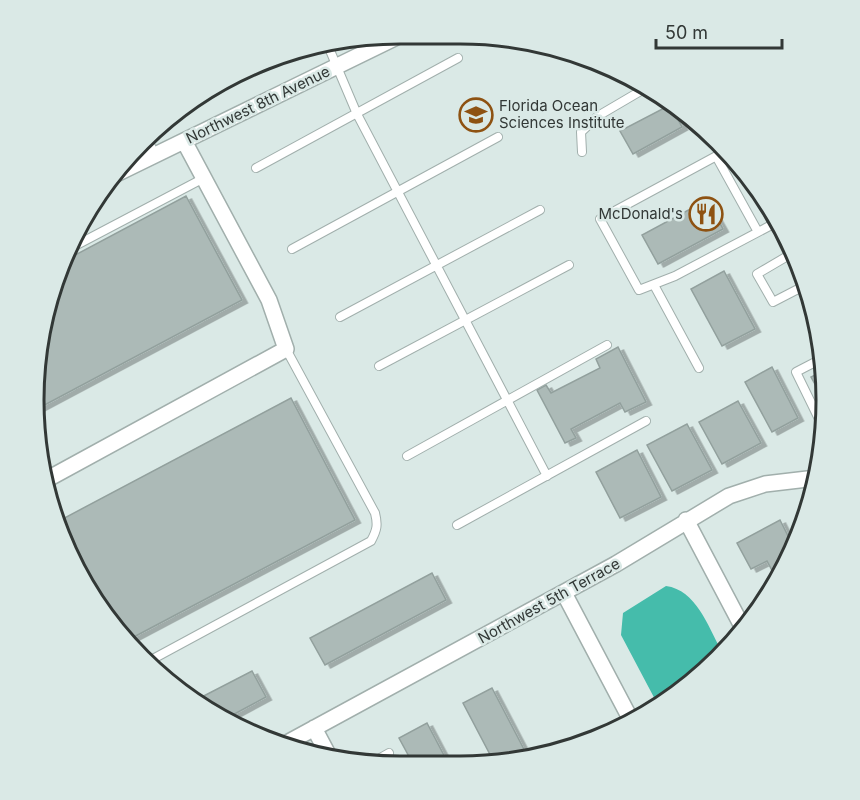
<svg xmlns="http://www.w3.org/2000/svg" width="860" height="800" viewBox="0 0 860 800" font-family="Inter,sans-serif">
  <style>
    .water { fill: #45bcab }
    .building { fill: #acbab7; stroke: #92a09d; stroke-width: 1.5; filter: url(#shadow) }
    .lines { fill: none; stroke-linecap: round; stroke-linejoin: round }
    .lane-casing { stroke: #a1afac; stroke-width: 10 }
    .street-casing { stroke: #a1afac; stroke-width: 18 }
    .lane { stroke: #fff; stroke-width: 8 }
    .street { stroke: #fff; stroke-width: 15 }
    .labels { text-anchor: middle; stroke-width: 5; stroke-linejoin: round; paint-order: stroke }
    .street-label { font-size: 15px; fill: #323836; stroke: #dae9e6 }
    .poi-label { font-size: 15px; fill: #323836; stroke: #dae9e6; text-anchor: start }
    .rim { fill: none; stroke: #323836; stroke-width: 3 }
  </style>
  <defs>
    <filter id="shadow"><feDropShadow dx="5.5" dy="3" stdDeviation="0" flood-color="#0004"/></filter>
  </defs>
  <rect width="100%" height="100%" fill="#dae9e6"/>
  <path class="water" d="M666 586C696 590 708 626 721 650L658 705 621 635 623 613Z"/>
  <path class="building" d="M670 105 682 127 633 154 620 131Z
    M186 196 242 300 39 408 46 305 64 261Z
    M707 200 723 229 658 264 642 235Z
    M724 271 755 329 722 346 691 289Z
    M618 347 646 402 625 412 620 403 571 429 576 438 565 443 537 390 546 385 551 393 600 368 596 359Z
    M772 367 798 418 772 432 745 382Z
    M823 371 821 395 811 377Z
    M291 398 355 520 130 639 95 604 55 523Z
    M738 401 761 443 722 464 699 422Z
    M687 424 712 470 672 491 647 445Z
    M637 450 661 497 620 518 596 472Z
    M780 520 791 542 775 576 767 561 751 569 737 543Z
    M432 573 446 600 325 665 310 638Z
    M252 671 266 697 227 718 192 702Z
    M492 688 528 757 508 764H495L463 703Z
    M427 723 448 763 412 762 399 738Z"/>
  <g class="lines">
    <defs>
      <path id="lane" d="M326 41 357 114 547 476
        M542 44 546 49 553 45
        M148 140 155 155
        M582 152 581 132 598 116 644 89
        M722 153 600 219 639 290 675 276 779 221
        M716 156 758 232
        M256 168 458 58
        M69 249 204 178
        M292 249 498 137
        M791 254 757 274 773 302 802 287
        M654 285 699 368
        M340 317 540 210
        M379 366 569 265
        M819 419 796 372 823 358
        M407 456 607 345
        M457 525 646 421
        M151 660 371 541C377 530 378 525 375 513L286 349
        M375 761 389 753"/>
      <path id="street" d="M110 177 405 33
        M44 481 286 349 269 300 184 141
        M686 520 744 630
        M564 593 632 722
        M314 728 331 760
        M287 743 616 564 729 496 765 484 816 478"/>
    </defs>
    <use href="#lane" class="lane-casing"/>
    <use href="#street" class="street-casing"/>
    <use href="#lane" class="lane"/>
    <use href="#street" class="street"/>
  </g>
  <defs>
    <symbol id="school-ring" viewBox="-11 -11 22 22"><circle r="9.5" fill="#dae9e6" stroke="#8e5212" stroke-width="1.5"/><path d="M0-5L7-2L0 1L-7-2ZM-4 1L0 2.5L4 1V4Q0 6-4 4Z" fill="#8e5212"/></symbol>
    <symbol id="restaurant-ring" viewBox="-11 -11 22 22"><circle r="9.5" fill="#dae9e6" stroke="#8e5212" stroke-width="1.5"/><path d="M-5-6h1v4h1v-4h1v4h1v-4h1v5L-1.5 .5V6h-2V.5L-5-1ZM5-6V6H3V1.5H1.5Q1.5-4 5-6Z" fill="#8e5212"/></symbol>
  </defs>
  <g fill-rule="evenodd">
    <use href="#school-ring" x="457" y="96" width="38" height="38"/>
    <use href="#restaurant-ring" x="687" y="195" width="38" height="38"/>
  </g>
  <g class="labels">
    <g class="street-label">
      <text transform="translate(258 105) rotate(-26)" y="5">Northwest 8th Avenue</text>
      <text transform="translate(549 601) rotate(-29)" y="5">Northwest 5th Terrace</text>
    </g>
    <g class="poi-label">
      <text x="499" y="111">Florida Ocean<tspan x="499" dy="17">Sciences Institute</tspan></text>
      <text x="683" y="219" text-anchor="end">McDonald's</text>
    </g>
  </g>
  <path d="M0 0H860V800H0ZM400 44H460A356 356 0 0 1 816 400V400A356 356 0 0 1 460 756H400A356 356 0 0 1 44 400V400A356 356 0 0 1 400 44Z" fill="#dae9e6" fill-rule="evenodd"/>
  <path class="rim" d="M400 44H460A356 356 0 0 1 816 400V400A356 356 0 0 1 460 756H400A356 356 0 0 1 44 400V400A356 356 0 0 1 400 44Z"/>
  <path d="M656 39v9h126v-9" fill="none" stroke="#323836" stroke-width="3"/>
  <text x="665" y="39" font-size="18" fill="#323836" stroke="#dae9e6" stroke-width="4.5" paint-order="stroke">50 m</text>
</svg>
